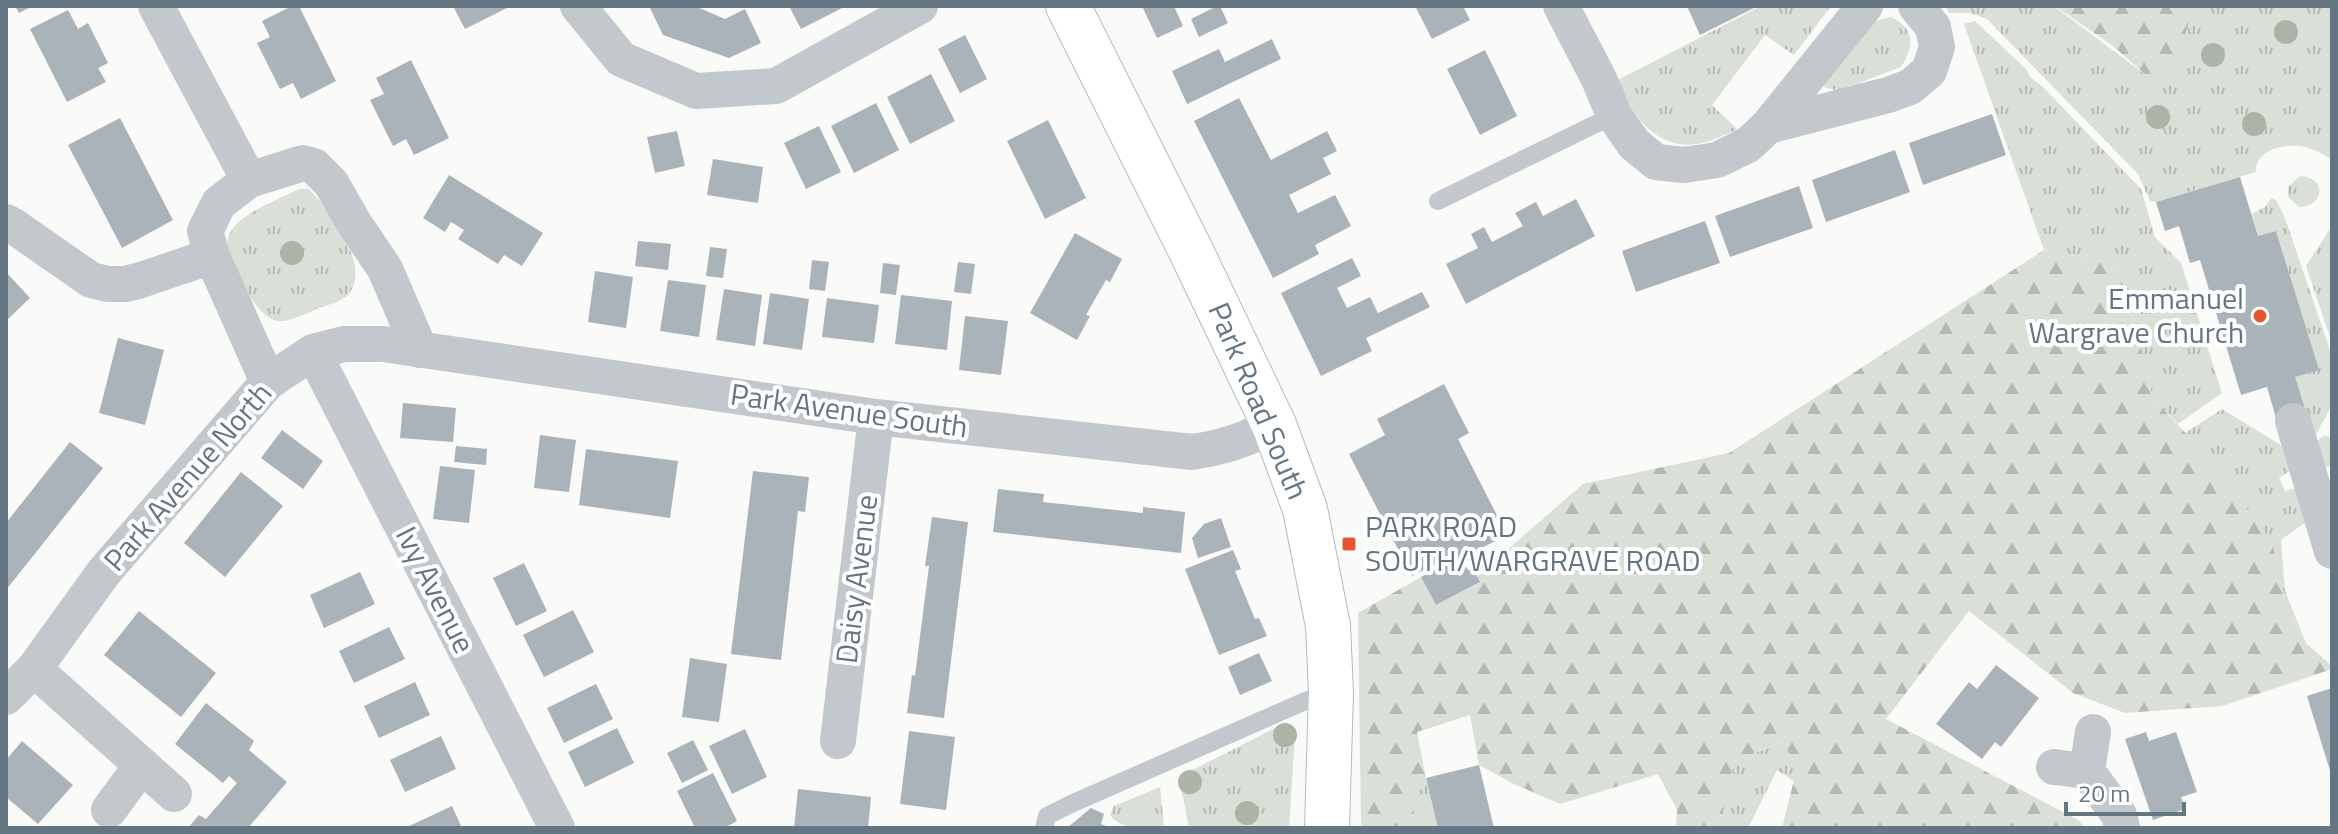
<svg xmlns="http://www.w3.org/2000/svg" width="2338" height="834" viewBox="0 0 2338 834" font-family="'Titillium Web',sans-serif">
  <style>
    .grass { fill: url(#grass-tufts) }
    .forest { fill: url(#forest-firs) }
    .building { fill: #aab3b9 }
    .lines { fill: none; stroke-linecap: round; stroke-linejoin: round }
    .secondary-casing { stroke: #b3babf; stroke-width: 46 }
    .lane { stroke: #c3c8cc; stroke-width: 18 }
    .street { stroke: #c3c8cc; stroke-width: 36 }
    .secondary { stroke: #fff; stroke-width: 44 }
    .tree { fill: #aab4a7 }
    .poi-dot { fill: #e4572e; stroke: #fff; stroke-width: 3 }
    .labels { text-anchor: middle; stroke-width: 8; stroke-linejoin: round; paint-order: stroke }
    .poi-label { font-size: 30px; fill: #657683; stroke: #fff; text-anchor: end }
    .street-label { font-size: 30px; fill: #657683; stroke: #fff }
  </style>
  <defs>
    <pattern id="grass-tufts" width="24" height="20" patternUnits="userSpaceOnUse" patternTransform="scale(2)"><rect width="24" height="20" fill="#dadfd7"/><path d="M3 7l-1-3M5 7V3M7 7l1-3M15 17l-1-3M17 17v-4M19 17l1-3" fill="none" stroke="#b4b9b4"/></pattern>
    <pattern id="forest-firs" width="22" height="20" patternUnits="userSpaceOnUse" patternTransform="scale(2)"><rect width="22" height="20" fill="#dadfd7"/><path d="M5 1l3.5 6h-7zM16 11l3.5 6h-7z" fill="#b4b9b4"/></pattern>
  </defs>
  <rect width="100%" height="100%" fill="#fafaf8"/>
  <path class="grass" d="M1761 6H1831L1794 55 1765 35 1712 105 1738 130C1726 134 1714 140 1702 143 1657 153 1633 115 1616 81Z
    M1945 6H2054L2147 76 2191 14 2178 6H2332V160C2323 154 2313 148 2301 146 2282 144 2255 150 2256 172L2156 202 2150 201 2138 174 1987 19 1970 13H1949Z
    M1891 17C1915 29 1915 45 1901 67L1838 91 1824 87 1822 83 1867 23Z
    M1975 21 2026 69 2031 78 2043 87 2141 189 2155 237 2181 263 2222 393 2178 424 2153 398 2119 265 2044 250 1964 24Z
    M2300 176C2326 177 2326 206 2299 207L2288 197V187Z
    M299 189H309C329 209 374 268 347 296 340 302 327 305 319 308 307 313 291 322 278 321 257 319 230 266 227 248 227 241 228 236 232 230 243 212 280 199 299 189Z
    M2271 198 2276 200 2285 218 2332 356V405L2311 444 2295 377 2318 369 2276 231 2258 236 2252 214 2266 206Z
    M2332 226V343L2306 266Z
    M2222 409 2284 447 2291 470 2279 478 2285 491 2296 488 2307 521 2281 540 2285 591 2306 643 2285 604 2272 541 2185 433Z
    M2324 436 2332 437V467H2323L2314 442Z
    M1285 723 1292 725 1295 734 1289 828H1189L1179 777Z
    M1784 742 1797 768 1794 781 1777 770 1748 828H1707L1723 813 1734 761Z
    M1426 778 1438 828H1413V803Z
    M1160 787 1164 828C1146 828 1122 831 1110 815L1114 806Z"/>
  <path class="forest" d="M2055 6H2178L2191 14 2179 55 2147 76 2113 46Z
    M2044 250 2119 265 2153 398 2192 440 2272 541 2285 604 2306 643 2332 666V669L2222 706 2125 713 2073 693 1969 611 1886 719 2080 821 2084 828H1782L1797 768 1783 742 1734 761 1723 813 1707 828H1676L1677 810 1658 774 1560 804 1514 784 1479 765 1470 715 1417 732 1426 778 1414 803 1413 828H1361L1358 613 1421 577 1436 605 1479 583 1477 576 1583 484 1729 453Z"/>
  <path class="building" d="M15 6H33L19 13Z
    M292 6H299L336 81 301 99 293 83 280 89 257 43 270 37 262 21Z
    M453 6H511L465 29Z
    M649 6H695L725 19 745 9 761 43 729 58 663 35Z
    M789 6H846L801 29Z
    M1142 6H1174L1183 26 1157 38Z
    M1217 6H1220L1228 23 1199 37 1191 19Z
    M1415 6H1463L1470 20 1432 39Z
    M1687 6H1758L1700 35Z
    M68 10 78 29 88 23 108 63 98 68 106 82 67 102 30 29Z
    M965 35 987 79 960 93 938 49Z
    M1272 39 1281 59 1187 104 1172 71 1219 49 1225 62Z
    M1485 50 1517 116 1480 135 1447 69Z
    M411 60 449 138 414 155 406 139 393 146 370 100 384 94 376 78Z
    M931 74 955 121 910 144 887 97Z
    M1239 98 1271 160 1327 131 1337 151 1323 158 1331 174 1289 195 1298 213 1335 195 1351 226 1315 245 1319 254 1273 278 1194 121Z
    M876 103 899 150 854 173 831 126Z
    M1992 114 2006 155 1923 185 1909 143Z
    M120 118 173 220 122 248 68 145Z
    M1048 120 1086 198 1045 219 1007 141Z
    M819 126 841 172 806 189 784 143Z
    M677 131 685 166 655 173 647 137Z
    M1895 150 1910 192 1826 222 1812 180Z
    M713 159 763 167 758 203 707 195Z
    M449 175 543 233 522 266 504 255 498 264 458 239 464 230 451 222 445 232 423 218Z
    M2240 177 2258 236 2276 231 2319 370 2295 377 2305 409 2276 418 2267 387 2241 395 2200 260 2190 263 2179 226 2165 231 2156 202Z
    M1799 186 1813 228 1730 257 1715 216Z
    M1576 199 1595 236 1466 304 1446 264 1478 248 1471 234 1484 227 1492 242 1523 226 1515 213 1536 202 1543 216Z
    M1705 221 1720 263 1636 292 1622 251Z
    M1075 233 1122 259 1110 282 1106 280 1095 299 1086 315 1090 316 1077 340 1030 313Z
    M638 241 671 244 668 270 635 266Z
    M710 247 727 249 723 278 706 276Z
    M1352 258 1361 276 1337 288 1347 308 1370 297 1378 313 1422 292 1430 307 1366 338 1372 351 1321 376 1281 293Z
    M812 260 829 262 825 291 809 289Z
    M958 262 975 264 971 294 954 292Z
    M883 263 900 265 896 295 880 293Z
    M595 271 633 277 626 328 588 322Z
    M6 272 30 298 6 321Z
    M668 280 706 285 699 337 660 331Z
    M724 289 762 295 755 346 716 340Z
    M770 293 809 299 802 350 763 344Z
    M901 295 952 301 947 350 895 344Z
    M827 298 879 305 874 343 822 337Z
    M965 316 1008 321 1001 375 959 370Z
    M118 338 164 350 145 425 99 413Z
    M1444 384 1469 433 1458 439 1507 535 1462 558 1468 570 1472 568 1480 582 1436 605 1421 577 1454 560 1452 556 1412 576 1349 454 1385 435 1377 419Z
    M403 403 456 408 453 442 400 438Z
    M282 430 323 461 303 489 261 458Z
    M540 435 576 440 569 492 534 488Z
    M70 442 103 468 6 590V523Z
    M456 446 487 449 486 465 454 462Z
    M586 449 678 461 670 518 579 505Z
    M440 466 475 470 469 523 433 519Z
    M753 471 809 477 805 512 798 511 781 660 731 654Z
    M241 472 283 506 225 577 184 543Z
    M998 489 1044 494 1043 502 1143 513V507L1185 512 1181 553 993 532Z
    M932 517 968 522 944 718 907 713 912 675 915 676 929 566H925Z
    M1221 518 1231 547 1198 558 1192 538 1204 524Z
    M1233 550 1241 569 1235 571 1255 619 1259 618 1267 636 1219 655 1185 569Z
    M524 563 547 611 516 626 493 578Z
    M360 572 375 604 324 628 310 595Z
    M573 610 594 652 544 677 523 635Z
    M139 611 216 673 181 717 104 655Z
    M389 627 405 659 354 683 339 651Z
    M1259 653 1272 681 1240 695 1228 667Z
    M690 658 727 664 719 722 682 717Z
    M1996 665 2039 698 2001 747 1995 742 1982 759 1936 724 1969 682 1977 689Z
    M415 682 430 715 379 738 364 706Z
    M596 684 613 719 564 743 547 708Z
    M2332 688V774H2331L2307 696Z
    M206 703 254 741 249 750 287 782 248 828H188L199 815 206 819 237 783 229 776 223 783 175 744Z
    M617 728 634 763 585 787 568 752Z
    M745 729 767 777 732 794 709 746Z
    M909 731 955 737 946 810 900 804Z
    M2146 732 2149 741 2176 732 2197 792 2181 797 2185 809 2153 820 2125 739Z
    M441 736 456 769 405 792 390 760Z
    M693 740 708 770 682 783 667 753Z
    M22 741 73 785 38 824 6 797V760Z
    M1479 765 1494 828H1438L1426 778Z
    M713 773 737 821 724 828H695L677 791Z
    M798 789 871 797 868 828H794Z
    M452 806 462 828H405Z
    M1091 808 1104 814 1101 824 1111 828H1067Z"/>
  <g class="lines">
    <defs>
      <path id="secondary" d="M1068 6 1190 249 1274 425 1305 509 1328 626 1331 692 1327 828"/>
    </defs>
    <use href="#secondary" class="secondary-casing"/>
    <path class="lane" d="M1438 201 1614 115
      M1044 828 1047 816 1071 804 1303 702 1331 692"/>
    <path class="street" d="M156 6 249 180
      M578 6 621 59 696 91 776 86 920 6
      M1561 6 1599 79 1614 115 1634 144 1656 162 1684 165 1717 160 1748 145 1768 126 1865 6
      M1768 126 1888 95 1910 87 1929 71 1937 47 1933 27 1916 6
      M6 222 12 225 91 280 108 284H126L141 280 212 256
      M313 352 557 828
      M268 382 212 256 205 231 219 203 249 180 303 163 314 166 331 183 354 223 385 269 420 350
      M2293 421 2332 551
      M34 669 174 794
      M6 697 34 669 104 572 268 382 313 352 344 344H383L876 417 1192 452C1222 448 1247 440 1274 425
      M838 741 876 417
      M2054 767 2087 771 2093 732
      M2087 771 2119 815 2122 828
      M109 810 142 765"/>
    <use href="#secondary" class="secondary"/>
  </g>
  <g class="tree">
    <circle cx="2286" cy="32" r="12"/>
    <circle cx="2213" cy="55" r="12"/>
    <circle cx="2158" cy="117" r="12"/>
    <circle cx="2254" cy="124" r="12"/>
    <circle cx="292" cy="253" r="12"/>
    <circle cx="1285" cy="735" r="12"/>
    <circle cx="1190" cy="782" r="12"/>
    <circle cx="1247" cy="813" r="12"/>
  </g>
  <g class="poi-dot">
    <circle cx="2260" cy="316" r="8"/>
    <rect x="1341" y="536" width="16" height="16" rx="4"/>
  </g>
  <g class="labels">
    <g class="poi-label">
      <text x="2244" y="309">Emmanuel<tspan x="2244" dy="34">Wargrave Church</tspan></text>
      <text x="1365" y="537" text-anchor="start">PARK ROAD<tspan x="1365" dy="34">SOUTH/WARGRAVE ROAD</tspan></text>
    </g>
    <g class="street-label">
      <text transform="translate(1258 401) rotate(67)" y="10">Park Road South</text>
      <text transform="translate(849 411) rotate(8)" y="10">Park Avenue South</text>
      <text transform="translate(188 477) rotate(-49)" y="10">Park Avenue North</text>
      <text transform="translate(857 579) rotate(-83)" y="10">Daisy Avenue</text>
      <text transform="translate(435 590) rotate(63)" y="10">Ivy Avenue</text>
    </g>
  </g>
  <rect width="2338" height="834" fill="none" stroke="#657683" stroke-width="16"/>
  <path d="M2066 802v12h118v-12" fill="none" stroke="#657683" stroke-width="4"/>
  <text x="2078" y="802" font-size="24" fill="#657683" stroke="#ffffff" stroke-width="6" paint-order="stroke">20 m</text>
</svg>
